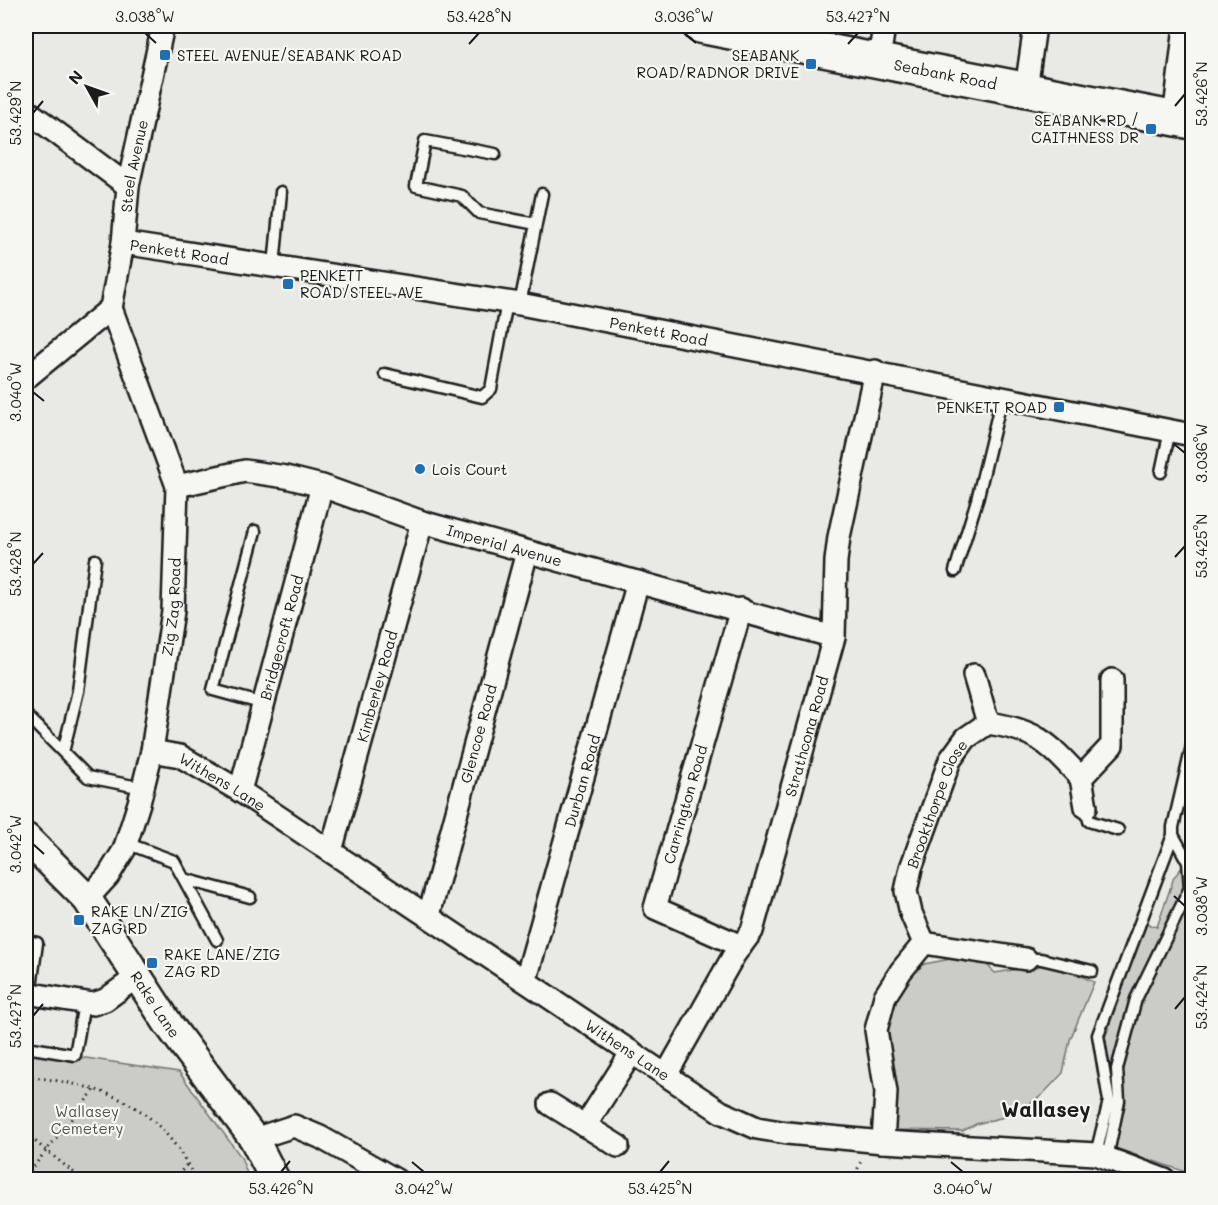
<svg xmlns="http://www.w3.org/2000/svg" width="1218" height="1205" font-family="Mali,sans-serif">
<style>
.green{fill:#cbcbc7;stroke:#747472;stroke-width:1.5}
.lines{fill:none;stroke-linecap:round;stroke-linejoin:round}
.service-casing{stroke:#1c1c1c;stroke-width:15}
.minor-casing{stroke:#1c1c1c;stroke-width:26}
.secondary-casing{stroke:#1c1c1c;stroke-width:33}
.primary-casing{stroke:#1c1c1c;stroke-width:38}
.path{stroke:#1c1c1c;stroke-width:3;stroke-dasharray:1.5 4.5;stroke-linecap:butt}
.service{stroke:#f6f6f2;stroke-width:10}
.minor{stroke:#f6f6f2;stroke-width:21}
.secondary{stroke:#f6f6f2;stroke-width:28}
.primary{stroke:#f6f6f2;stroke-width:33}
.ticks{fill:none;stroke:#1c1c1c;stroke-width:2}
.poi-dot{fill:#1f6fb2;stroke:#f6f6f2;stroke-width:2}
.labels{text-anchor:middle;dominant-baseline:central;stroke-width:4.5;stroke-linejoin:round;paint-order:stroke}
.poi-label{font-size:15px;fill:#1c1c1c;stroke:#f6f6f2;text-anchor:start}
.street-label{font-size:15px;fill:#1c1c1c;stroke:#f6f6f2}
.park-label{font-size:15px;fill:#51514f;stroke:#f6f6f2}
.district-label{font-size:21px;font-weight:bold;fill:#1c1c1c;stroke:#f6f6f2}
.neatline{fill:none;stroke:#1c1c1c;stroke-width:2}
.ticks-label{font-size:15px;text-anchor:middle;fill:#1c1c1c}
</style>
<rect width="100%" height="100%" fill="#e9e9e5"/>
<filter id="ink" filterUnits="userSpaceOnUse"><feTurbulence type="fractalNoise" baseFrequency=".0167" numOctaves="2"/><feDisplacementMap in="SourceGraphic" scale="12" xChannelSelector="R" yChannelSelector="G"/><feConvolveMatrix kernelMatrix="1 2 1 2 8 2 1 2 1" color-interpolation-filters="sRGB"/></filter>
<g filter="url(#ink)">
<!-- green -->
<path class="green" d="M1184 865 1187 882 1136 994 1113 1096 1105 1038 1144 923 1157 927 1174 877Z
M1192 889V1174L1115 1148 1120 1071 1141 997Z
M961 957 983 961 995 973 1054 963 1094 982 1070 1040 1063 1073 1042 1095 1016 1114 976 1124 963 1131 894 1130 897 1099 895 1071 884 1037 897 998 911 976 924 964Z
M26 1049 179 1072 241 1157 249 1179 26 1180Z"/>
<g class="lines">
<defs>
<path id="service" d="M495 154 425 141 416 186 462 196 479 213 536 224
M274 266 281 192
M520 304 542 194
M385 374 482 397 491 389 507 302
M1161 472 1170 430
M255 531 213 690 264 704
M955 571 977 500 1002 397
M26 715 88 777 143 788
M63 752 78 691 95 560
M1086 807 1089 821 1118 830
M126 843 174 861 217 940
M184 879 250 897
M26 941 37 943 30 994
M1026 959H1041L1092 971
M26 1047 75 1055 84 1003
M1096 1154 1109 1101 1098 1035 1173 835
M1107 1158 1119 1101 1117 1069 1136 999 1190 888 1188 862 1173 835V827L1192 746"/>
<g id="minor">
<path d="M879 60 884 26"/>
<path d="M1026 89 1035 26"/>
<path d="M26 110 128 186"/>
<path d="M1174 119 1185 26"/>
<path id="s1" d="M123 243 520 304 1192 435"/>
<path id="s2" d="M111 308 123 243 128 186 163 26"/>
<path d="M26 378 111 308"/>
<path id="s3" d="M177 486 245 471 286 477 322 486 422 522 834 637"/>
<path d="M988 723C1037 730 1048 743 1081 778L1112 745V680"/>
<path id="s4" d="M152 751 180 756 240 791 721 1112 757 1128 787 1133 883 1142 1096 1154 1165 1180"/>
<path d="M1081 778 1086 807"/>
<path id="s5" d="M240 791 322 486"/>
<path id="s6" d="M331 851 422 522"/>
<path id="s7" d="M87 899 108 876 124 850 139 803 152 751 173 611 177 486 111 308"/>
<path id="s8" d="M429 915 527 552"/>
<path id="s9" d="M924 943 911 913 906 891 911 868 950 760 966 738 988 723 974 675"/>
<path id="s10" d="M741 946 655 908 741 609"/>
<path id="s11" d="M526 979 638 582"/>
<path d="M26 993 93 1004 105 1000 138 976"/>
<path id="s12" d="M666 1075 734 955 752 931 834 637 836 561 839 537 875 371"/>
<path d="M550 1104 618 1146"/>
<path d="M585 1126 632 1052"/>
<path d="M254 1139 294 1126 320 1137 396 1180"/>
<path d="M883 1142 886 1092 876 1030 885 996 901 971 924 943 1026 959"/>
</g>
<g id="secondary">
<path id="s13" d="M26 838 87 899 169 1025 254 1139 275 1180"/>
</g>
<g id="primary">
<path id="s14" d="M700 26 1192 122"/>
</g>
</defs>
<!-- service casing -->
<use href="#service" class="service-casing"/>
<!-- minor casing -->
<use href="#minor" class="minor-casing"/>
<!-- secondary casing -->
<use href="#secondary" class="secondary-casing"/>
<!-- primary casing -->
<use href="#primary" class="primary-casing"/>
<!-- path -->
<path class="path" d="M26 1076C107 1087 157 1101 196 1180
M26 1134 83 1180
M26 1176 96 1088
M174 1180 188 1163
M853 1180 862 1159"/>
<!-- service -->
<use href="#service" class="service"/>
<!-- minor -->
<use href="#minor" class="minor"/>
<!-- secondary -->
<use href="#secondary" class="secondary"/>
<!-- primary -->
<use href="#primary" class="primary"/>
</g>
</g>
<!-- ticks -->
<path class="ticks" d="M145 33 156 43M684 33 696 43M469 44 479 33M848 44 858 33M1175 106 1185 94M33 113 43 101M33 392 44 401M1174 444 1185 453M1175 557 1185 546M33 564 43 553M33 844 44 854M1174 896 1185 906M1175 1009 1185 997M33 1016 43 1004M412 1162 424 1172M951 1162 963 1172M281 1172 290 1161M660 1172 669 1161"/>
<!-- markers -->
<g class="poi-dot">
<rect x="159" y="49" width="12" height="12" rx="3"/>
<rect x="805" y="58" width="12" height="12" rx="3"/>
<rect x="1145" y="123" width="12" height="12" rx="3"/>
<rect x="282" y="278" width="12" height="12" rx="3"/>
<rect x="1053" y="401" width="12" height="12" rx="3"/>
<circle cx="420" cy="469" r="6"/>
<rect x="73" y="914" width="12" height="12" rx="3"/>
<rect x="146" y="957" width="12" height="12" rx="3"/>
</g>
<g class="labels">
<!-- poi labels -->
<g class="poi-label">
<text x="177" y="55">STEEL AVENUE/SEABANK ROAD</text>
<text x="799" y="55" text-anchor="end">SEABANK<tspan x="799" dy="17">ROAD/RADNOR DRIVE</tspan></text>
<text x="1139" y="120" text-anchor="end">SEABANK RD /<tspan x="1139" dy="17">CAITHNESS DR</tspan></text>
<text x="300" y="275">PENKETT<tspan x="300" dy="17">ROAD/STEEL AVE</tspan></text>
<text x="1047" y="407" text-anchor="end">PENKETT ROAD</text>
<text x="432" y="469">Lois Court</text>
<text x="91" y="911">RAKE LN/ZIG<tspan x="91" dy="17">ZAG RD</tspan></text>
<text x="164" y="954">RAKE LANE/ZIG<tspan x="164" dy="17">ZAG RD</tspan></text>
</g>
<!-- street labels -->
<g class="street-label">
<text stroke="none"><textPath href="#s14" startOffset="250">Seabank Road</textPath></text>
<text stroke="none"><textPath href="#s2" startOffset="144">Steel Avenue</textPath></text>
<text stroke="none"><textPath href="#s1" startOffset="57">Penkett Road</textPath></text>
<text stroke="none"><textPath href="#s1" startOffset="543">Penkett Road</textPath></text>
<text stroke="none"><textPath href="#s3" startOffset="340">Imperial Avenue</textPath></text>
<text stroke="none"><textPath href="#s7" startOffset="310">Zig Zag Road</textPath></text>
<text stroke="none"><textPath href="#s5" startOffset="159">Bridgecroft Road</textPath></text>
<text stroke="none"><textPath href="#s6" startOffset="171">Kimberley Road</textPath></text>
<text stroke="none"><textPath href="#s8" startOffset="188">Glencoe Road</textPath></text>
<text stroke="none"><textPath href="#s12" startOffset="370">Strathcona Road</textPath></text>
<text stroke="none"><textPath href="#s11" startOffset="206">Durban Road</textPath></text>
<text stroke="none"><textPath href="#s4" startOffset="78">Withens Lane</textPath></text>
<text stroke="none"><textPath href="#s10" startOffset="202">Carrington Road</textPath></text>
<text stroke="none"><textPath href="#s9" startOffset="148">Brookthorpe Close</textPath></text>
<text stroke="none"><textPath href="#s13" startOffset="212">Rake Lane</textPath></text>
<text stroke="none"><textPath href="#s4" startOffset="564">Withens Lane</textPath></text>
</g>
<!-- park labels -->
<g class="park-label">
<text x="87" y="1111">Wallasey<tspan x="87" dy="17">Cemetery</tspan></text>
</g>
<!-- district labels -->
<g class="district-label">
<text x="1046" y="1108">Wallasey</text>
</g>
</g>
<!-- margin -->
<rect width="1218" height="1205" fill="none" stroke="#f6f6f2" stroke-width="66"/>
<!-- north arrow -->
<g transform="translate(87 87) rotate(310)" stroke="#f6f6f2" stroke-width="4.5" paint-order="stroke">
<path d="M0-4.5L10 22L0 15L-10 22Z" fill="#1c1c1c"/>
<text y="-9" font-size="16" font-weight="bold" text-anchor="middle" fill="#1c1c1c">N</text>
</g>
<rect x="33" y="33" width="1152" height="1139" class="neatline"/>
<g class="ticks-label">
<text x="145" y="22">3.038°W</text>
<text x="479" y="22">53.428°N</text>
<text x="684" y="22">3.036°W</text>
<text x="858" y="22">53.427°N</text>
<text transform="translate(1202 94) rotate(-90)" y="5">53.426°N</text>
<text transform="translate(16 113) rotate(-90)" y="5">53.429°N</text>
<text transform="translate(16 392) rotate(-90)" y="5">3.040°W</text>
<text transform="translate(1202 453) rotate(-90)" y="5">3.036°W</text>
<text transform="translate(1202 546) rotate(-90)" y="5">53.425°N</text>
<text transform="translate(16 564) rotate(-90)" y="5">53.428°N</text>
<text transform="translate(16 844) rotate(-90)" y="5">3.042°W</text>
<text transform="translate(1202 906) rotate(-90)" y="5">3.038°W</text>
<text transform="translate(1202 997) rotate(-90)" y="5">53.424°N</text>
<text transform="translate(16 1016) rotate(-90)" y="5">53.427°N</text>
<text x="281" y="1194">53.426°N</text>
<text x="424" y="1194">3.042°W</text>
<text x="660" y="1194">53.425°N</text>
<text x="963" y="1194">3.040°W</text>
</g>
</svg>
